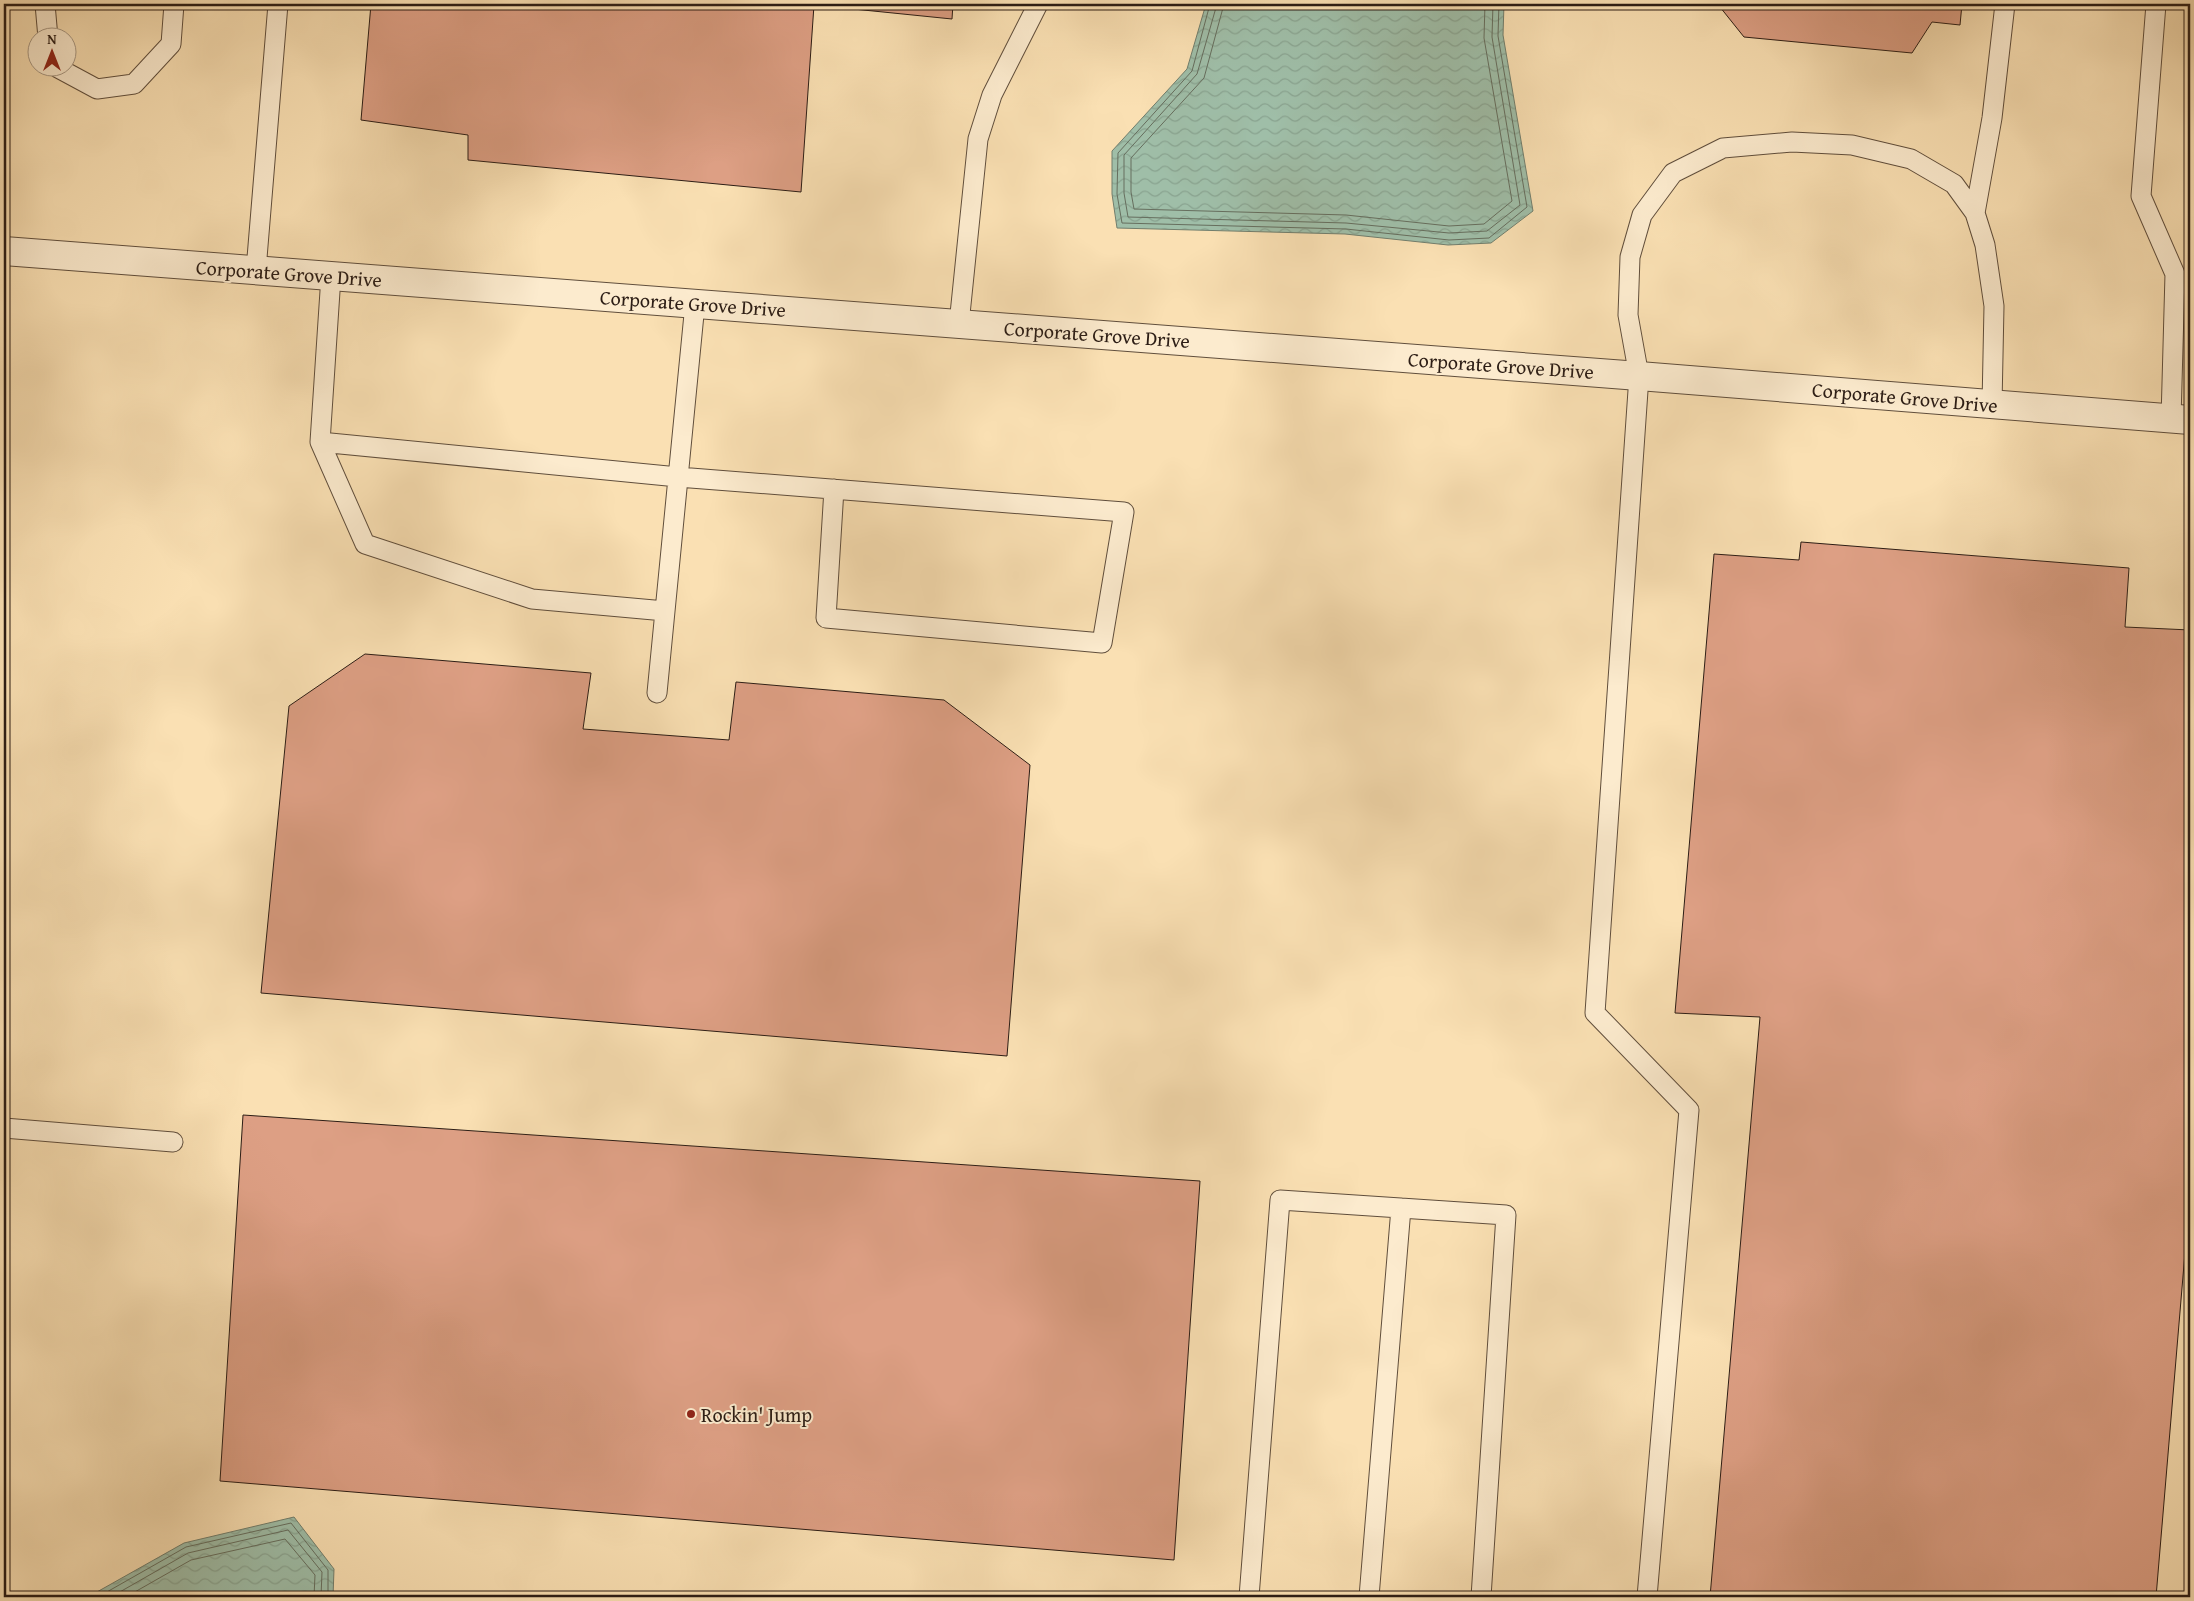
<svg xmlns="http://www.w3.org/2000/svg" width="2194" height="1601" font-family="'Gentium Book Plus',serif">
<style>
.water{fill:url(#water-waves);stroke:#717e6d}
.lines{fill:none;stroke-linecap:round;stroke-linejoin:round}
.shore{stroke:#666e5e;stroke-width:1}
.building{fill:#dd9f84;stroke:#2c1d15}
.lane-casing{stroke:#604e3c;stroke-width:21}
.street-casing{stroke:#604e3c;stroke-width:30}
.lane{stroke:#fcebce;stroke-width:19}
.street{stroke:#fcebce;stroke-width:28}
.poi-dot{fill:#8f2418;stroke:#fcebce;stroke-width:2}
.labels{text-anchor:middle;dominant-baseline:central;stroke-width:4;stroke-linejoin:round;paint-order:stroke}
.street-label{font-size:20px;fill:#2c1d15;stroke:#fcebce}
.poi-label{font-size:20px;fill:#2c1d15;stroke:#fcebce;text-anchor:start}
</style>
<defs>
<pattern id="water-waves" width="16" height="10" patternUnits="userSpaceOnUse" patternTransform="scale(1.25)"><rect width="16" height="10" fill="#9fbea8"/><path d="M0 5q4-4 8 0t8 0" fill="none" stroke="#89a390"/></pattern>
</defs>
<rect width="100%" height="100%" fill="#fae0b3"/>
<filter id="stains"><feTurbulence type="fractalNoise" baseFrequency=".004" numOctaves="4"/><feColorMatrix values="0 0 0 0 .2 0 0 0 0 .09 0 0 0 0 .02 0 0 0 .5 -.17"/></filter>
<radialGradient id="worn" r=".72"><stop offset=".6" stop-color="#630" stop-opacity="0"/><stop offset="1" stop-color="#630" stop-opacity=".3"/></radialGradient>
<!-- water -->
<path class="water" d="M1206 4H1504L1503 35 1533 211 1491 243 1448 245 1345 234 1117 228 1112 194V151L1187 69Z
M294 1517 334 1569 333 1597H88L184 1543Z"/>
<g class="lines">
<!-- shore -->
<path class="shore" d="M1210 4 1192 71 1118 153 1117 194 1122 223 1346 229 1449 240 1489 238 1527 207 1498 36 1499 4
M1217 4 1197 74 1124 155V193L1128 217 1346 223 1449 233 1487 231 1520 205 1492 37 1493 4
M1224 4 1204 78 1131 158V192L1134 209 1346 215 1449 226 1484 224 1512 201 1484 38 1485 4
M98 1597 186 1547 291 1523 328 1570V1597
M111 1597 188 1553 288 1530 322 1572 321 1597
M126 1597 191 1560 285 1539 315 1575 314 1597"/>
</g>
<!-- building -->
<path class="building" d="M371 4H953L952 19 814 5 801 192 468 160V135L361 120Z
M1689 4H1962L1960 25 1932 22 1912 53 1744 37 1720 7Z
M1801 542 2129 568 2125 627 2190 630V1193L2156 1597H1710L1760 1017 1675 1013 1714 554 1799 560Z
M365 654 591 673 583 729 729 740 736 682 944 700 1030 765 1007 1056 261 993 289 706Z
M243 1115 1200 1181 1174 1560 220 1481Z"/>
<g class="lines">
<defs>
<path id="lane" d="M45 4 48 38
M2156 4 2141 196 2175 274 2171 419
M58 68 97 89 134 84 171 44 174 4
M1975 213 1992 118 2005 4
M256 270 278 4
M331 276 320 442 365 544 532 599 665 611
M959 324 978 139 992 95 1038 4
M320 442 678 477 1124 512 1102 643 826 618 834 489
M657 693 695 304
M4 1128 173 1142
M1249 1597 1280 1200 1506 1215 1481 1597
M1369 1597 1401 1208
M1647 1597 1689 1110 1595 1013 1639 376 1628 315 1630 257 1642 215 1673 173 1723 148 1792 142 1852 145 1911 159 1954 184 1975 213 1985 245 1994 306 1992 405"/>
<path id="street" d="M4 251 1639 376 2190 420"/>
</defs>
<!-- lane casing -->
<use href="#lane" class="lane-casing"/>
<!-- street casing -->
<use href="#street" class="street-casing"/>
<!-- lane -->
<use href="#lane" class="lane"/>
<!-- street -->
<use href="#street" class="street"/>
</g>
<!-- markers -->
<circle class="poi-dot" cx="691" cy="1414" r="5"/>
<g class="labels">
<!-- street labels -->
<g class="street-label">
<text transform="translate(289 273) rotate(4)">Corporate Grove Drive</text>
<text transform="translate(693 303) rotate(4)">Corporate Grove Drive</text>
<text transform="translate(1097 334) rotate(4)">Corporate Grove Drive</text>
<text transform="translate(1501 365) rotate(4)">Corporate Grove Drive</text>
<text transform="translate(1905 397) rotate(5)">Corporate Grove Drive</text>
</g>
<!-- poi labels -->
<g class="poi-label">
<text x="701" y="1414">Rockin' Jump</text>
</g>
</g>
<!-- margin -->
<rect width="2194" height="1601" fill="none" stroke="#fae0b3" stroke-width="20"/>
<rect x="5" y="5" width="2184" height="1591" fill="none" stroke="#2c1d15" stroke-width="2.5"/>
<rect x="10" y="10" width="2174" height="1581" fill="none" stroke="#2c1d15"/>
<!-- north arrow -->
<g transform="translate(52 52)"><circle r="24" fill="#fcebce" stroke="#a99984"/>
<path d="M0-4L9 19L0 12L-9 19Z" fill="#8f2418"/>
<text y="-8" font-size="14" font-weight="bold" text-anchor="middle" fill="#2c1d15">N</text>
</g>
<rect width="100%" height="100%" filter="url(#stains)"/>
<rect width="100%" height="100%" fill="url(#worn)"/>
</svg>
